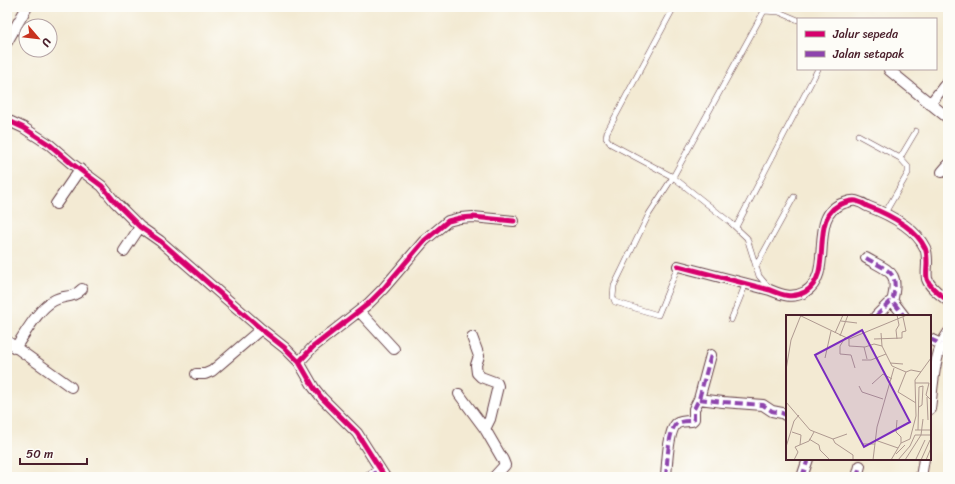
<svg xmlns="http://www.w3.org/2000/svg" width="955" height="484" font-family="Sriracha,sans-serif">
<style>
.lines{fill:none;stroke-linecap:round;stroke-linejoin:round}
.service-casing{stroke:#633d44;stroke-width:6}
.minor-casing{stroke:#633d44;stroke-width:12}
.service{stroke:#fff;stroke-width:5}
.minor{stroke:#fff;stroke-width:10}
.quiet{stroke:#8e44ad;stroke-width:4;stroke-dasharray:8 4;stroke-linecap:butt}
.cycleway-casing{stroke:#fdfcf7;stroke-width:8}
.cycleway{stroke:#d6006c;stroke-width:5}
.inset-road{fill:none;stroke:#af9990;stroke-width:1}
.view{fill:#7b2cbf;fill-opacity:0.15;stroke:#7b2cbf;stroke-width:2}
.inset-edge{fill:none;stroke:#4a1f2b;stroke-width:2}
</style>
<rect width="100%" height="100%" fill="#fdfcf7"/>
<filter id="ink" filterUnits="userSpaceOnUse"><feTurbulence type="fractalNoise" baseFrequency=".025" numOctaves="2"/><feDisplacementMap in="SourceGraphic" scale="8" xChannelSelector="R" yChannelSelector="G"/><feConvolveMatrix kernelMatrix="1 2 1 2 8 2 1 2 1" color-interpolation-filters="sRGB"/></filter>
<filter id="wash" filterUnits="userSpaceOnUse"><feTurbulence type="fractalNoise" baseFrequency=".012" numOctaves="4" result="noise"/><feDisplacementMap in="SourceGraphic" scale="16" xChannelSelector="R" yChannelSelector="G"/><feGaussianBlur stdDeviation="0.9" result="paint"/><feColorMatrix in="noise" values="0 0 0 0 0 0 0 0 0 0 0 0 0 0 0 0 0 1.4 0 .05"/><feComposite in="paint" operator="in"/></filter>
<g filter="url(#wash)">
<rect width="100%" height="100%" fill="#f3ead3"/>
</g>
<g filter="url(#ink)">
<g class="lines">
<defs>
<path id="service" d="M674 7 607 132 606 138 611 144 673 177 731 223 747 238 759 276 769 288
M858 135 900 158 908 167V173L885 213
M900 158 916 131
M736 227 818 69
M678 266 658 315 615 302 613 297 614 286 649 214 673 177 764 11 779 12 798 20
M756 266 794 197
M731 320 746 283"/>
<path id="minor" d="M7 42 27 7
M889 70 948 118
M930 104 948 81
M7 120 24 128 50 145 71 163 102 186 115 202 140 227 160 241 261 329 285 348 299 362 314 388 322 398 357 433 385 477
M942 172 948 165
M56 204 80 169
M124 251 140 227
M866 258C890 272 900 271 892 302
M678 266 770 290C782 295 792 299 805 292 836 274 806 214 844 203 847 202 852 200 856 201 860 202 864 204 867 206 888 214 915 227 925 248 927 252 927 259 927 263 927 268 926 274 927 279 930 288 941 295 948 301
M359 311 394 349
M876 316 890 302 894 303 904 316
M472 337 479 356 476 365 477 373 481 377 497 383 498 386 490 419 485 429 503 460 505 465 494 477
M930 339 941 344
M7 341 71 387
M15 348C25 334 38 309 53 301 64 294 71 300 82 289
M299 362 313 347 368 304 383 289 424 241 448 221 460 218 473 217 514 221
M196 374H205L212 371 261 329
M459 394 485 429
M699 399 723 402 763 405 772 411 782 413 787 416
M930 409C933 385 934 352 948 333
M370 477 380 469
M666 477C667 465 668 432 676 424 680 421 687 421 692 421L694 419V409L699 399 711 355
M802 477 808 459
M857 477 860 466
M921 477 924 459"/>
</defs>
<!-- service casing -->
<use href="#service" class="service-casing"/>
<!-- minor casing -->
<use href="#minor" class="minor-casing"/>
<!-- service -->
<use href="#service" class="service"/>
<!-- minor -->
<use href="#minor" class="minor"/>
<!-- quiet -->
<path class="quiet" d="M866 258C890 272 900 271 892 302
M876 316 890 302 894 303 904 316
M930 339 941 344
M699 399 723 402 763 405 772 411 782 413 787 416
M370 477 380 469
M666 477C667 465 668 432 676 424 680 421 687 421 692 421L694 419V409L699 399 711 355
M802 477 808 459
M857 477 860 466"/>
<defs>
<path id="cycleway" d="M7 120 24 128 50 145 71 163 102 186 115 202 140 227 160 241 261 329 285 348 299 362 314 388 322 398 357 433 385 477
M678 266 770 290C782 295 792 299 805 292 836 274 806 214 844 203 847 202 852 200 856 201 860 202 864 204 867 206 888 214 915 227 925 248 927 252 927 259 927 263 927 268 926 274 927 279 930 288 941 295 948 301
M299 362 313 347 368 304 383 289 424 241 448 221 460 218 473 217 514 221"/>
</defs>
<!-- cycleway casing -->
<use href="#cycleway" class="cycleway-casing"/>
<!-- cycleway -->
<use href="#cycleway" class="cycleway"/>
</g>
</g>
<!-- overview -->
<g transform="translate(786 315)">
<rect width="145" height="145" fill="#f3ead3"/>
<path class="inset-road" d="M13 0 63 24 121 0M55 6 71 8M49 18 57 0M95 18 96 31 106 51 120 57 125 55 135 57M54 21 62 0M59 23 54 31V39L65 40 69 53M63 24V31L79 32 88 29 96 31M88 24 116 23V17L120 16 117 2M111 24 110 15 113 10 111 0M78 32 81 44M39 43 45 16M76 45H85L100 39M104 48 117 49M0 55 5 25 15 0M120 57 112 77 130 88M129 68H143L140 80 145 85M86 69 97 59 106 64M73 71 76 77 97 84M141 82 142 105M0 87 24 115 47 124 49 128 67 140V145M133 92 136 90 137 71M111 105 110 117 115 122V128M129 115H145M132 115 133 72 137 71M6 117 15 120 14 130M129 120H145M23 124 33 130 34 135 44 145M47 124 61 119M89 125 112 133M76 129H89M0 132 8 106 13 100M110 139 119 130M130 144 139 125M8 145 12 137 9 132 23 126 28 117M87 145 91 112 108 53M105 145 115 128 124 124 130 101 129 65 145 43M112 145 124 131 129 120M119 145 135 120 137 104M135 145 144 125M140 145 145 133"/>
<path class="view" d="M76 15 124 107 78 132 29 40Z"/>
<rect width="145" height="145" class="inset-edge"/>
</g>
<!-- margin -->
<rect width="955" height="484" fill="none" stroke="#fdfcf7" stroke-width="24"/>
<!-- legend -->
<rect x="797" y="18" width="140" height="52" fill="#fdfcf7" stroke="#b5a4a5"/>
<rect x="805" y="31" width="20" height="6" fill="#d6006c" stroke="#b5a4a5"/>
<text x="833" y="38" font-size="12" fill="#4a1f2b">Jalur sepeda</text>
<rect x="805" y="51" width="20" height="6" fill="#8e44ad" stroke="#b5a4a5"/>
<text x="833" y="58" font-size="12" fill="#4a1f2b">Jalan setapak</text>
<!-- north arrow -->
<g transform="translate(38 38) rotate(118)"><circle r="19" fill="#fdfcf7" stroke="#b5a4a5"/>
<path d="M0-3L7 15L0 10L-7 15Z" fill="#c8321e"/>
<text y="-6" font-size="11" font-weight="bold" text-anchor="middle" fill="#4a1f2b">U</text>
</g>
<!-- scale -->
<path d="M20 458v6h67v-6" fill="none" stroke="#4a1f2b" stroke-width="2"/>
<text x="26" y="458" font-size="12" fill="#4a1f2b" stroke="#fdfcf7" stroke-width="3" paint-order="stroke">50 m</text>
</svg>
